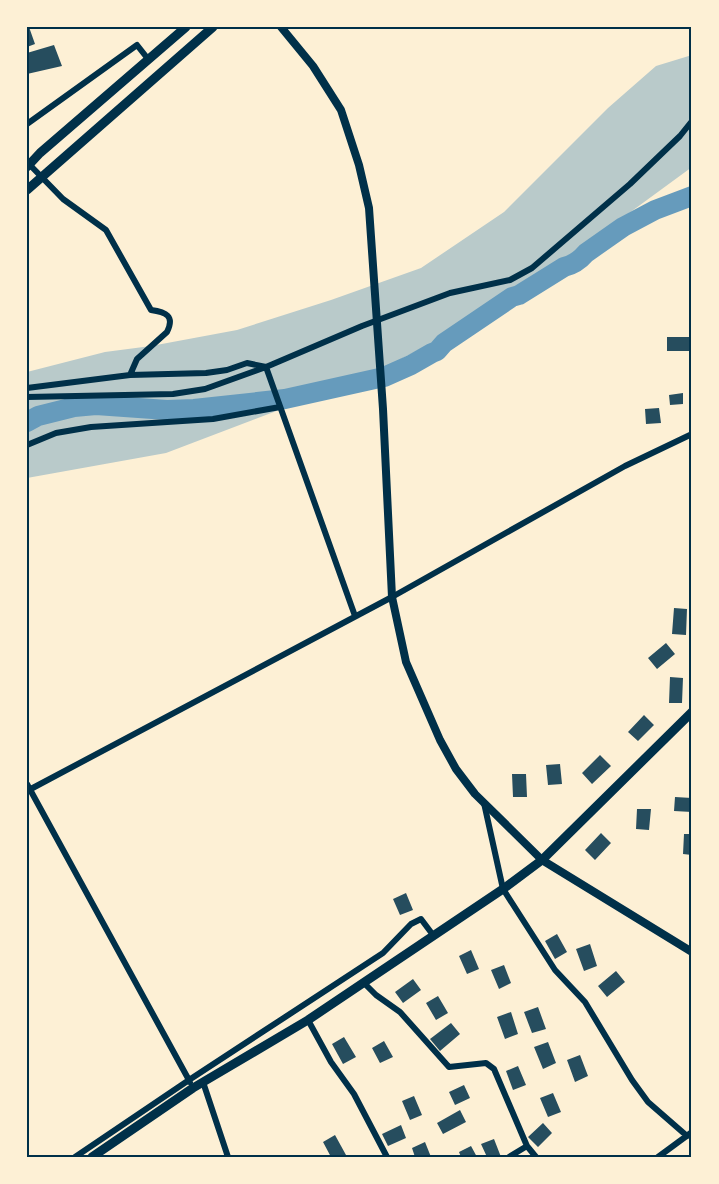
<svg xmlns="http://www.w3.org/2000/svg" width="719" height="1184" font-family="'Titillium Web',sans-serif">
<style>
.green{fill:#b9caca}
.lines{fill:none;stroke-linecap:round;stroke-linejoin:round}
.river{stroke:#669bbc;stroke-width:20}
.building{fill:#264d5e}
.minor{stroke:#003049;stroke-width:6}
.tertiary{stroke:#003049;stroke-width:8}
.secondary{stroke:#003049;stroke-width:8}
.primary{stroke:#003049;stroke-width:9}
.trunk{stroke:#003049;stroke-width:9}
.neatline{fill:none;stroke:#003049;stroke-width:2}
</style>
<rect width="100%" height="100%" fill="#fdf0d5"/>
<!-- green -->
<path class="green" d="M692 55V167L498 309 366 377 166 453 27 478V372L105 352 151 346 237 330 331 300 421 268 504 212 608 108 656 66Z"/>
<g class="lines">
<!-- river -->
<path class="river" d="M27 422 38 416 74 407 96 405 167 410 194 409 285 399 384 377 411 365 432 353 437 351 444 343 512 297 519 295 564 267C573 265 580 260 586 253L623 227 655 210 692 196"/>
</g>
<!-- building -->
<path class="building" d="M27 27H29L35 44 27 47Z
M54 45 62 66 27 74V53Z
M667 337H691L692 351H667Z
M683 393V404L670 405 669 395Z
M659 408 661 423 646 424 645 409Z
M674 608 687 609 686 635 672 634Z
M666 643 675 654 657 669 648 658Z
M670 677 683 678 682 703H669Z
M644 715 654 725 638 741 628 732Z
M600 755 611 766 592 784 582 773Z
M560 764 562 784 548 785 546 765Z
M512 774H526L527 797H513Z
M675 797 692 798V812L674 811Z
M637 809H651L649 830 636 829Z
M601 833 611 843 595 860 585 850Z
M684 834H692V855L683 854Z
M406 893 413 910 400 915 393 899Z
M557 934 567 952 555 959 545 941Z
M590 944 597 966 584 971 576 949Z
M471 950 479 969 467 974 459 956Z
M504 965 511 983 499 989 491 970Z
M616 971 625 982 607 997 598 986Z
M413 979 421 990 403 1003 395 992Z
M438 996 448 1013 436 1020 426 1003Z
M538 1007 546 1029 532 1033 524 1012Z
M511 1012 518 1034 505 1039 497 1017Z
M451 1023 460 1034 440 1051 430 1039Z
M344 1037 356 1057 343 1064 332 1044Z
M384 1041 393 1057 380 1063 372 1048Z
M548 1042 556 1063 543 1069 534 1047Z
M580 1055 588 1076 575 1082 567 1060Z
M518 1066 526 1085 513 1090 506 1071Z
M464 1085 470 1098 455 1105 449 1092Z
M553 1093 561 1112 548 1117 540 1098Z
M414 1096 422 1115 410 1120 402 1101Z
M460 1110 466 1122 443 1134 437 1123Z
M543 1123 552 1133 538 1147 528 1137Z
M401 1125 406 1138 388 1146 382 1134Z
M335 1135 346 1155 343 1157H331L323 1142Z
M494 1139 501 1157H487L481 1144Z
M425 1142 431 1157H415L412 1148Z
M471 1146 477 1157H461L459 1152Z"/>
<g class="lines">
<!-- minor -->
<path class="minor" d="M27 124 137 45 148 59
M27 162 63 199 106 230 151 310C166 312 175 316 167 332L137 359 130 375
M266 367 355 616
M27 388 130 375 206 373 227 370 247 363 266 367
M27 397 173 394 205 389 266 367 362 326 450 293 510 280 532 268 630 184 680 136 692 121
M27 445 56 433 91 427 213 419 280 407
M27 784 190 1082
M27 791 392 597 625 466 692 434
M484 803 503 889 555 970 585 1002 632 1080 648 1102 687 1136
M363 982 376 995 400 1012 449 1067 486 1063 494 1069 527 1146 536 1157
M308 1020 331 1062 354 1094 387 1157
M203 1082 228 1157
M75 1157 189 1080 383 953 411 924 421 919 433 935
M509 1157 527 1146
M658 1157 692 1132"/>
<!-- tertiary -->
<path class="tertiary" d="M281 27 313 66 341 110 359 165 369 208 383 409 392 597 406 662 440 740 456 769 475 794 542 860"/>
<!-- secondary -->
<path class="secondary" d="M542 860 692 952"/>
<!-- primary -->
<path class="primary" d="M92 1157 193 1088 308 1020 503 889 542 860 692 712"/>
<!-- trunk -->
<path class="trunk" d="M27 167 40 153 186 27
M27 190 213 27"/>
</g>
<!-- border -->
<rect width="719" height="1184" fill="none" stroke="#fdf0d5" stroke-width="57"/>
<rect x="28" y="28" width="662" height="1128" class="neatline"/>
</svg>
